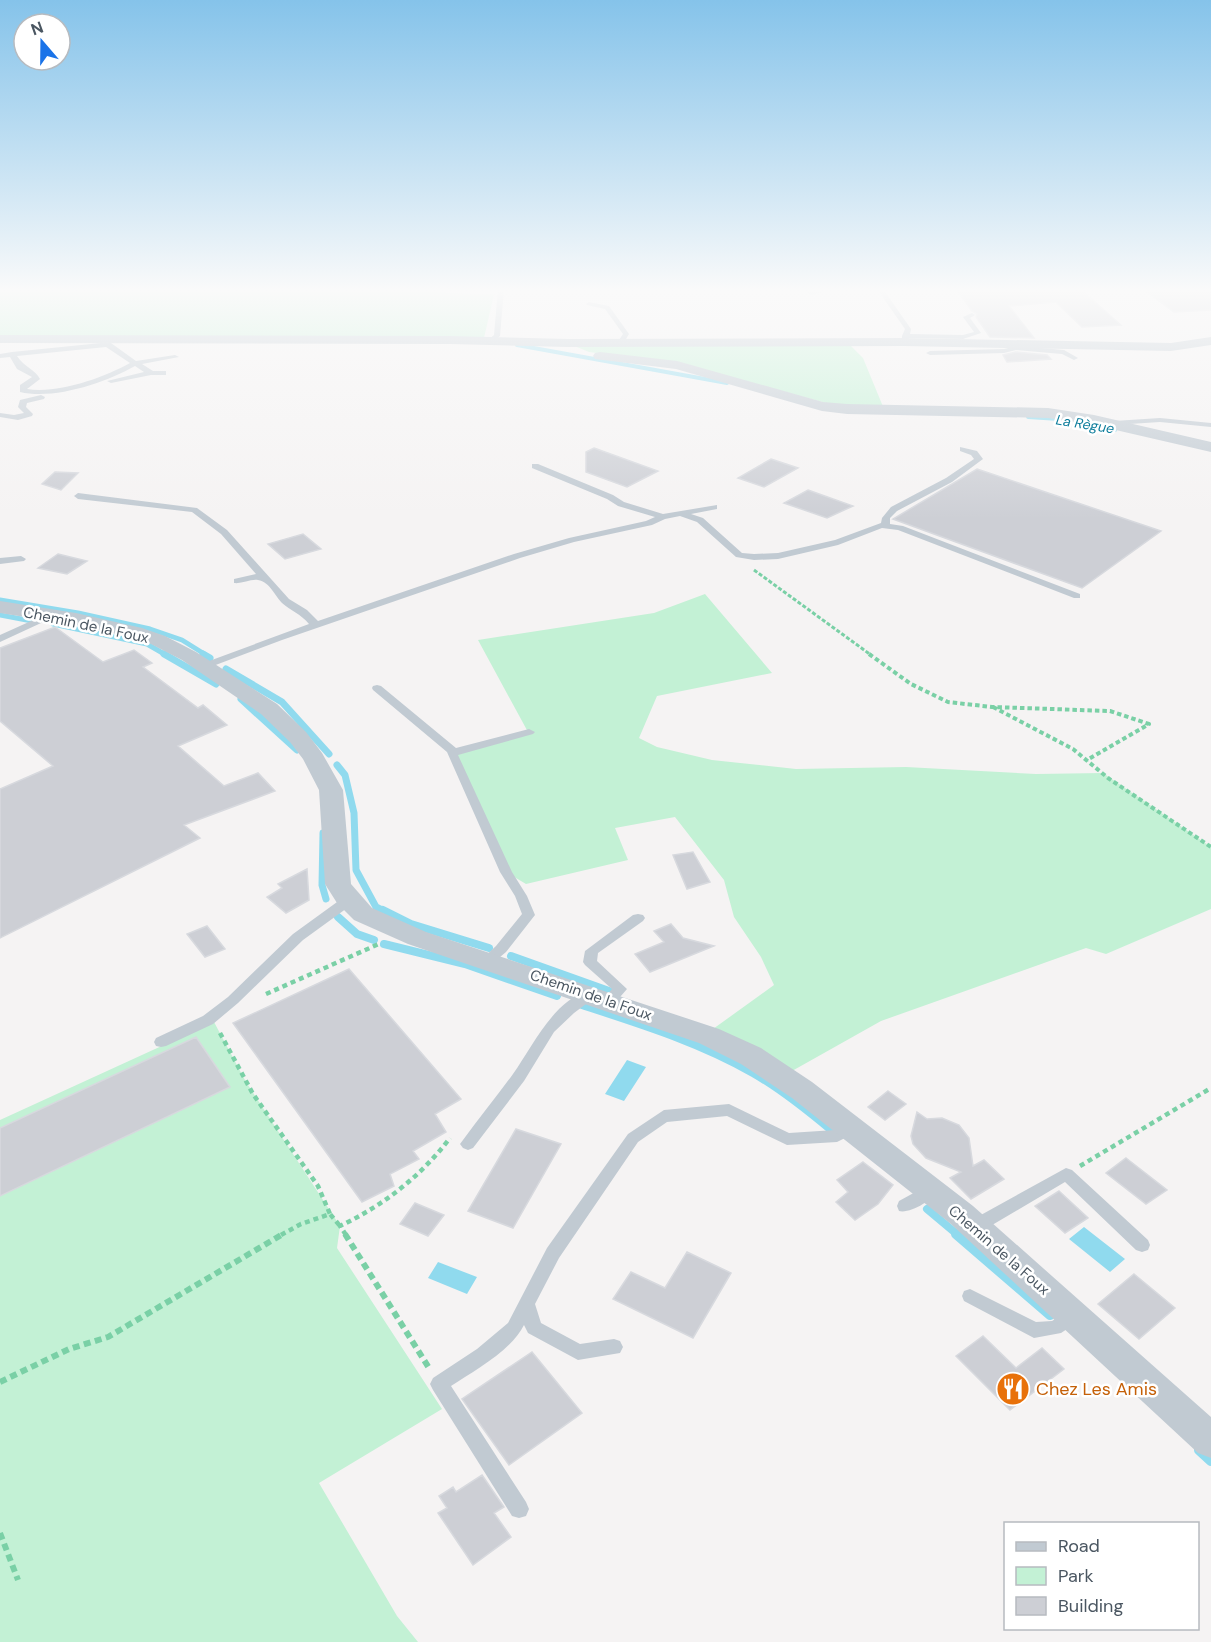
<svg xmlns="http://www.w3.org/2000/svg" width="1211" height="1642" font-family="'DM Sans',sans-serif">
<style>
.green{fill:#c3f1d5}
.water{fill:#90daee}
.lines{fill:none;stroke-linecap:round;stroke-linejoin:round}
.stream-far4{stroke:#90daee;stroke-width:4}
.stream-far3{stroke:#90daee;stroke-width:5}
.stream-far2{stroke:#90daee;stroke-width:7}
.stream-far1{stroke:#90daee;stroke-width:8}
.stream{stroke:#90daee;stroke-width:10}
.building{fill:#cdcfd5;stroke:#d7d9de;stroke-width:1.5}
.path-far3{stroke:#7ad0a6;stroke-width:3;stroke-dasharray:4 2;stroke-linecap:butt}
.path-far2{stroke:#7ad0a6;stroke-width:4;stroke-dasharray:4.5 3;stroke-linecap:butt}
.path-far1{stroke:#7ad0a6;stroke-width:4.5;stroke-dasharray:5 4;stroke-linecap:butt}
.path{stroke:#7ad0a6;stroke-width:6;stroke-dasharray:7 4.5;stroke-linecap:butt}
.lane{fill:#c1cad2;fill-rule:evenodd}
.street{fill:#c1cad2;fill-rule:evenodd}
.labels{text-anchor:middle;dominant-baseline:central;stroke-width:5;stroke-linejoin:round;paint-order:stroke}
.far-water-label{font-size:14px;font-style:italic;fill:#0c7c9b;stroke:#fff}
.street-label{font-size:15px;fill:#4a5661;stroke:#fff}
.near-food-label{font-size:18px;fill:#c56008;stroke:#fff;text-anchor:start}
</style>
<rect width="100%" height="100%" fill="#f5f3f3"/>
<!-- green -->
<path class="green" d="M0 289H290L494 294 484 338 0 336Z
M572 345H850L863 358 884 409 830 404 677 363 589 352Z
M705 594 772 673 657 696 639 738 657 747 712 760 796 769 906 767 1036 774 1103 773 1211 847V909L1106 954 1086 948 881 1021 792 1071 713 1029 774 985 761 957 734 917 724 880 675 817 615 828 628 860 526 884 506 872 452 753 528 732 478 640 654 613Z
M214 1022 246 1082 340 1226 337 1248 442 1409 319 1483 397 1616 418 1642H0V1120Z"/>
<!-- water -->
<path class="water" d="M627 1060 646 1067 624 1101 605 1094Z
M1084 1227 1125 1259 1110 1272 1069 1239Z
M438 1262 477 1277 467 1294 428 1278Z"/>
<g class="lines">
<!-- stream-far4 -->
<path class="stream-far4" d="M517 345 727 383
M1028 417 1059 419
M1081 422 1115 430"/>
<!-- stream-far3 -->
<path class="stream-far3" d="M0 600 78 613 150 629 182 640 206 655
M0 615 32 621
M53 624 147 644 166 655"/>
<!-- stream-far2 -->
<path class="stream-far2" d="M164 654 216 684
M203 654 210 658
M226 669 282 702 329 754
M241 699 297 750
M337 765 345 775 354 813 356 870 376 907 386 912
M323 833 322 885 326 899"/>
<!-- stream-far1 -->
<path class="stream-far1" d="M383 910 411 924 489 948
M338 917 357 934 374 940
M384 944 465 964 557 996
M511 956 609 991
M582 1005C640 1024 699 1042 753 1073 781 1089 806 1109 831 1130
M927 1209 958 1235"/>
<!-- stream -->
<path class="stream" d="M956 1234 1050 1315
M1199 1450 1211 1461"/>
</g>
<!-- building -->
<path class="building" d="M956 289H1080L1121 325 1082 327 1056 302 1009 306 1034 338 990 337 976 317 977 314 972 311Z
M1143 289H1211V310L1174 312Z
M1016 352 1047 355 1051 359 1007 362 1003 355Z
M594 448 658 471 627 487 586 472V452Z
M771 459 798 468 764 487 738 478Z
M977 469 1161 531 1082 588 893 519Z
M55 472 78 473 61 490 42 484Z
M808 490 853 506 827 518 784 503Z
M303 534 321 549 285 559 268 544Z
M58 554 87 561 67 574 38 568Z
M55 627 103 662 134 650 152 663 143 667 198 708 203 705 227 725 178 746 224 786 258 773 275 791 184 825 200 838 0 938V789L53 766 0 721V648Z
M693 852 710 882 687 889 673 855Z
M307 869 309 900 286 913 267 897 282 888 278 884Z
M671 924 683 938 714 946 650 972 635 954 664 942 654 931Z
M207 926 225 949 205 957 187 934Z
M349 969 461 1099 435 1114 446 1132 413 1151 419 1159 390 1174 394 1186 362 1202 233 1023Z
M196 1037 230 1087 0 1196V1128Z
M888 1091 906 1104 885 1120 868 1107Z
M917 1112 927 1119 942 1118 959 1125 969 1138 973 1166 984 1160 1004 1179 971 1199 950 1178 961 1172 926 1158 913 1144 911 1136Z
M516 1129 561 1144 513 1228 468 1211Z
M1126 1158 1167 1190 1146 1204 1106 1173Z
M863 1162 893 1185 878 1204 855 1220 836 1202 848 1192 837 1180Z
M1059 1191 1088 1218 1065 1233 1035 1206Z
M415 1203 444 1215 428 1236 400 1224Z
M687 1252 731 1273 693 1338 613 1299 631 1272 665 1288Z
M1134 1274 1175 1308 1139 1339 1098 1304Z
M983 1336 1016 1368 1042 1348 1064 1369 1010 1410 956 1356Z
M532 1352 582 1413 509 1465 462 1399Z
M482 1475 504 1507 494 1513 511 1537 473 1565 438 1513 447 1508 439 1496 453 1487 456 1492Z"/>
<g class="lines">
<!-- path-far3 -->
<path class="path-far3" d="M754 570 871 655"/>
<!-- path-far2 -->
<path class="path-far2" d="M869 654 911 684 948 702 992 707 1110 711 1149 724 1087 760
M993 707 1073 749 1108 778 1211 847"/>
<!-- path-far1 -->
<path class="path-far1" d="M266 994 381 943
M220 1033 253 1094 318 1186 330 1214
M1080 1166 1211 1088
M281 1235 301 1224 330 1214 340 1226
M346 1235 340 1226C384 1205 420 1177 450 1138"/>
<!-- path -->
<path class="path" d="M345 1234 429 1368
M0 1382 69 1349 108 1337 283 1234
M0 1533 18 1580"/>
<!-- lane -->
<path class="lane" d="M498 289H504L500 336 491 343 487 341 494 335Z
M822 289H836L811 295 808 293Z
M877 289H883L911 329 910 334 963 335 974 332 963 317 972 313 975 315 970 318 981 333 963 339 909 338 906 343H902V336L905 329Z
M589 302 609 306 629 334 623 344 617 343 623 334 605 309 587 305 586 304Z
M104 338 136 361 175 355 179 357 142 364 153 371H166V375H151L111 383 107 381 144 372 135 366C105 383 54 400 20 392V385L32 377 17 369 10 357 0 358V354L12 352 101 343V340ZM106 347 130 363C103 378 58 394 27 389L40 379C36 370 24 367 17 356Z
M1015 342 1019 346 1064 350 1078 358 1074 360 1062 354 1016 350 1004 353 930 355 926 353 930 351 1004 349 1012 347 1011 344Z
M41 395 45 397 44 399 27 403 26 407 33 414 32 416 18 420 0 417V413L14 415 24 413 18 407 20 400Z
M1160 418 1211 423V427L1160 422 1114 425 1110 423 1114 421Z
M960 447 977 451 983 459 952 482 897 511 890 518V524L903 526 1080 594V598H1074L898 530 882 528 838 545 778 559 754 560 736 557 697 522 680 516 665 519 652 525 574 542 520 558 282 640 205 669 201 668 200 666 201 664 309 624C301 614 291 611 282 603 275 596 270 582 258 580 250 579 242 584 234 583V579L256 574 221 534 192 512 78 499 74 496 78 493 197 508 227 530 289 599 307 610 318 621 514 554 569 538 646 521 655 517 618 506 607 499 532 468V464H538L613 495 624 502 663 514 717 505V509L691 514 703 518 742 553 754 554 778 553 835 540 881 523 882 518 891 507 946 478 974 459 971 455 960 451Z
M21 556 26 559 24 561 0 564V558Z
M51 612 56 615 54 617 0 642V635Z
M377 685 381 686 456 748 529 729 535 732 533 734 458 755 512 872 527 896 535 915 506 952 493 963H483L481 960 496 946 522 914 515 896 500 872 447 752 373 690 372 688 373 686Z
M349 896 355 900 354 903 303 940 238 1003 213 1024 166 1046 161 1047 156 1046 154 1042 156 1038 203 1016 228 997 293 934 344 897Z
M638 914 643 915 645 918 643 921 598 953 597 961 627 989 614 1004H604L602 1001 612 989 585 965 583 962 585 951 633 915Z
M589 990 594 992 596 995 594 998 574 1013 554 1032 524 1081 473 1148 468 1150 463 1148 460 1144 463 1140C479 1118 497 1096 513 1074 533 1046 553 1001 589 990Z
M729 1104 789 1133 835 1130 852 1122 857 1124 860 1128 857 1132 837 1142 787 1145 727 1116 667 1122 638 1142 559 1258 535 1304 541 1323 580 1344 614 1339 620 1341 623 1347 620 1353 578 1360 528 1333 524 1325C512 1350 474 1371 451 1386L526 1502 529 1509 526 1516 519 1518 512 1516 433 1390 430 1384 433 1378 477 1349 508 1323 547 1248 628 1134 664 1110Z
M1066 1168 1072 1170 1148 1240 1150 1245 1148 1250 1142 1252 1136 1250 1065 1182 982 1231 976 1233 970 1231 968 1226 970 1221Z
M930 1184 936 1185 938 1190C933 1200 910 1214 899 1211L897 1206 899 1201Z
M970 1289 1036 1322 1052 1321 1073 1308 1079 1311 1082 1316 1079 1321 1061 1333 1034 1338 964 1301 962 1296 964 1291Z"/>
<!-- street -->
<path class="street" d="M0 335 450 336 568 339 904 338 1171 343 1211 337V345L1171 351 904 346 568 347 450 344 0 343Z
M600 352 677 361 823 402 847 404 1048 408 1094 415 1211 442V452L1094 425 1048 418 847 414 822 411 676 369 595 359 593 356 595 353Z
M0 601 76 613 142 628 165 636 196 652 277 704 306 732 322 753 343 790 351 884 372 908 426 932 719 1029 761 1048 812 1082 973 1206 1211 1417V1458L1198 1453 951 1224 792 1098 741 1064 699 1043 408 944 354 920 337 903 325 884 319 790 303 759 290 742 261 714 182 660 151 644 129 637 76 625 0 613Z"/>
</g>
<!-- sky -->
<linearGradient id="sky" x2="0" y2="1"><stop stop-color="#85c3ea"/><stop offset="0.56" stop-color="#fafafa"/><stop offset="1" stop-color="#fafafa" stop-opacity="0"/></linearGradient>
<rect width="1211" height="519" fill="url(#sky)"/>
<!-- icons -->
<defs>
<symbol id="restaurant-disc" viewBox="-11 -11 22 22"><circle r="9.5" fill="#e8710a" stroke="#fff"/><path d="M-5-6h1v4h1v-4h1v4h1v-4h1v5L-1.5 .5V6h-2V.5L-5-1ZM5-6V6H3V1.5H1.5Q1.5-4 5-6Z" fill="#fff"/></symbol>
</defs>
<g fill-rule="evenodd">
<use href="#restaurant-disc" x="994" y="1370" width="38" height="38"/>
</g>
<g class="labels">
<!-- far-water labels -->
<g class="far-water-label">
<text transform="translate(1085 424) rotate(9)">La Règue</text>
</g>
<!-- street labels -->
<g class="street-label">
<text transform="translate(86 625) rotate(12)">Chemin de la Foux</text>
<text transform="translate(591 995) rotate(19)">Chemin de la Foux</text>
<text transform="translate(999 1250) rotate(41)">Chemin de la Foux</text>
</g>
<!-- near-food labels -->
<g class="near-food-label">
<text x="1036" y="1389">Chez Les Amis</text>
</g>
</g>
<!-- legend -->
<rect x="1004" y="1522" width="195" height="108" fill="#ffffff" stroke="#b7bbc0" stroke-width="1.5"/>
<rect x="1016" y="1542" width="30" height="9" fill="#c1cad2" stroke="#b7bbc0" stroke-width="1.5"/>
<text x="1058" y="1552" font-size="18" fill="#4a5661">Road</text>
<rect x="1016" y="1567" width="30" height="18" fill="#c3f1d5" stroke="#b7bbc0" stroke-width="1.5"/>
<text x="1058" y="1582" font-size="18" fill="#4a5661">Park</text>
<rect x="1016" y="1597" width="30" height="18" fill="#cdcfd5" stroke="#b7bbc0" stroke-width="1.5"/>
<text x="1058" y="1612" font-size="18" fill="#4a5661">Building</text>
<!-- north arrow -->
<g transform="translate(42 42) rotate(340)"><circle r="28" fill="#ffffff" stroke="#b7bbc0" stroke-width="1.5"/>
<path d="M0-4.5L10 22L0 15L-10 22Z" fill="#1a73e8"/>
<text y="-9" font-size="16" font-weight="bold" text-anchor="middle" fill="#4a5661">N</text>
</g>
</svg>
